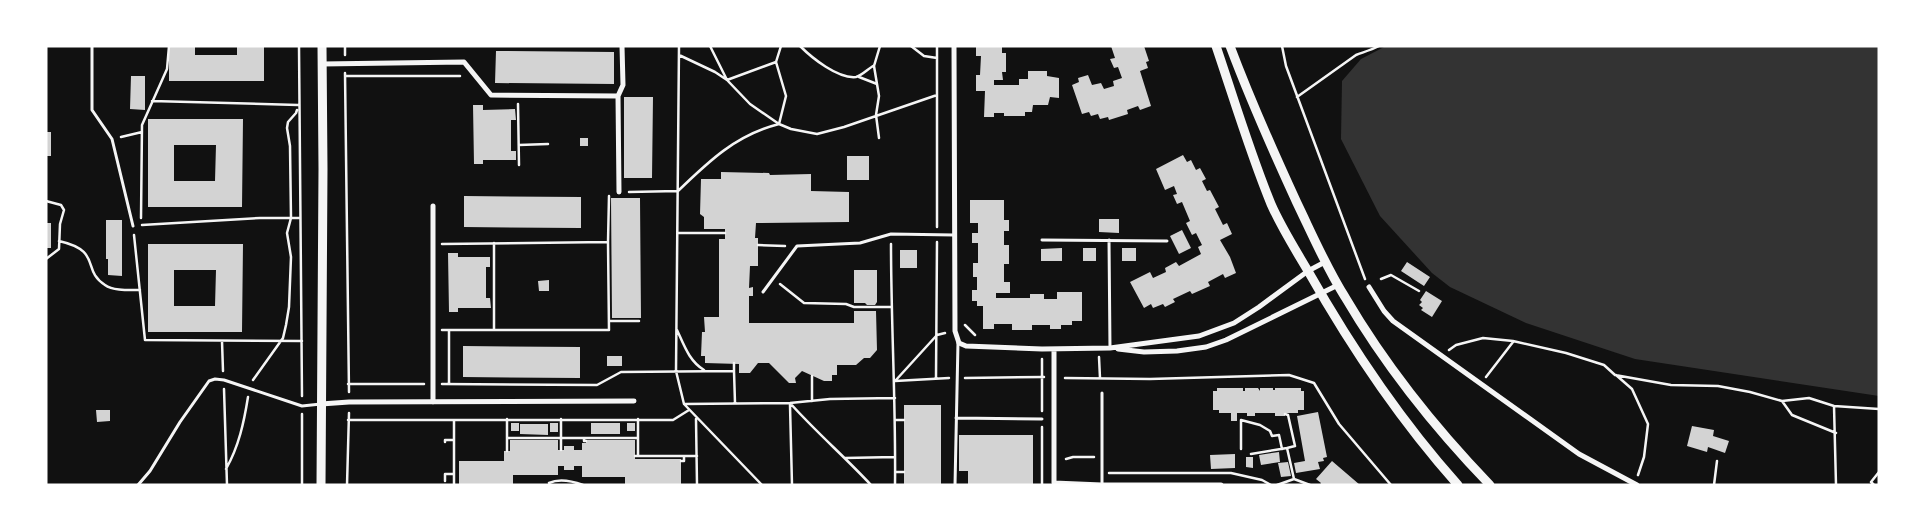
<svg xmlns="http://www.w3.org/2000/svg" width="1925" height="531" font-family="'Space Grotesk',sans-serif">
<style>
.water{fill:#333}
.building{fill:#d3d3d3;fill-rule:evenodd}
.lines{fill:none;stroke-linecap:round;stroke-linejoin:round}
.path{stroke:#f5f5f5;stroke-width:2.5}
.service{stroke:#f5f5f5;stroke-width:3}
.minor{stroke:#f5f5f5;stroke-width:5}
.tertiary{stroke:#f5f5f5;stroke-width:9}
.secondary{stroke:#f5f5f5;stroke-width:9}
</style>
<rect width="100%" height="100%" fill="#111"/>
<!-- water -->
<path class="water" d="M1386 46H1879V396L1635 359 1526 323 1450 287 1432 273 1380 216 1341 139 1342 81 1361 59Z"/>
<!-- building -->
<path class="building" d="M169 46H195V55H237V46H264V81H169Z
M976 46H1002V53H1006V72H1002L1003 80H994V85H1019V79H1028V71H1047V76L1059 78V98L1050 97 1048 105H1033L1032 112H1025V116H1004V113H994V117H984L985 91H976V75H980L981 56H976Z
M1111 46H1144L1149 61 1146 62 1148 68 1140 71 1151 106 1140 110 1138 106 1127 110 1128 114 1109 120 1108 117 1100 119 1098 114 1091 116 1089 112 1082 114 1072 85 1079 82 1078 78 1088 75 1092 85 1101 83 1104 89 1114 86 1113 81 1122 78 1118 67 1114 68 1110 59 1115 58Z
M496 51 614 52V84L495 83Z
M131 76H145V110L130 109Z
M624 97H653L652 178H624Z
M473 105H483V110L515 109 516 120H511V151H516V160H483V164H474Z
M148 119H243L242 207H148ZM174 145H216L215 181H174Z
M46 132H51V156H46Z
M580 138H588V146H580Z
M1183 155 1187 162 1191 160 1196 170 1200 168 1206 179 1202 181 1207 191 1210 190 1219 207 1215 209 1223 225 1227 223 1232 234 1220 240 1230 257 1236 273 1225 278 1223 274 1208 282 1210 286 1192 294 1190 291 1173 299 1175 302 1165 307 1163 304 1153 308 1151 304 1144 308 1130 282 1150 272 1153 278 1166 272 1165 268 1176 262 1179 266 1201 254 1198 247 1202 245 1196 233 1192 235 1186 223 1190 221 1182 202 1177 204 1173 195 1177 194 1174 186 1165 190 1156 169Z
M847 156H869V180H847Z
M721 172 769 173 770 175 811 174V191L849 192V222L756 223 755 238H758V266H750L749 288 753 287V296H749V323H854V311H876L877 350 870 358H864L856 365H837V375H832V381H824L802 371 795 378 796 383H789L769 363H758L750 373H739V364L705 363V356H701L702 332H705L704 317H719V239H725V229H704V217L700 214 701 179H721Z
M464 196 581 197V228L464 227Z
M611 198H640L641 318H612Z
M970 200H1004V220H1009V231H1004V245H1009V264H1004V282H1010V293H996V298H1030V294H1044V299H1057V292H1082V321H1072V325H1061V329H1050V325H1032V330H1012V324H994V329H983V306H977V301H972V290H977V277H973V263H978V243H972V233H978V223H970Z
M1099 219H1119V233L1099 232Z
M106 220H122V276L108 275V259H106Z
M46 223H51V248H46Z
M1182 230 1191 248 1179 254 1170 236Z
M148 244H243L242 332H148ZM174 270H216L215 306H174Z
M1062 248V261H1041V249Z
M1083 248H1096V261H1083Z
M1122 248H1136V261H1122Z
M900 250H917V268H900Z
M448 253H458V257H490V267H486V298H490L491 308H458V312H449Z
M1407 262 1430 277 1424 286 1401 271Z
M854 270H877V302L875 305H867L865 303H854Z
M549 280V291H539L538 281Z
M1426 291 1442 301 1432 317 1421 310 1423 308 1419 305 1422 302 1420 300Z
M463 346 580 347V378L463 377Z
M607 356H622V366H607Z
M1217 388H1243V391H1245V388H1258L1260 391V388H1273V390H1275V388H1301V391H1304V410H1298V413H1285V416H1275V413H1255V416H1247V413H1237V421H1231V413H1219V410H1213V391H1217Z
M904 405H941V485H904Z
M96 410H110V421L97 422Z
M1318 412 1327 457 1323 458 1324 461 1318 462 1320 469 1296 473 1294 463 1305 461 1297 416Z
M511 423H519V431H511Z
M550 423H558V432H550Z
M591 423H620V434H591Z
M627 423H635V431H627Z
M520 424H548V435L520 434Z
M1692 426 1714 430 1713 436 1729 441 1725 453 1708 447 1707 452 1687 446Z
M959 435H1033V485H968V471H959Z
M510 440H558V450H564V446H574V450H582V443H586V440H635V459H681V485H625V477H582V466H574V470H564V466H558V475H513V485H459V461H504V451H510Z
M1279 452 1280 462 1261 465 1259 455Z
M1235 454V468L1211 469 1210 455Z
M1246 457H1253V468L1246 467Z
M1332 461 1360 485H1320L1321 483 1316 479Z
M1288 462 1291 476 1281 477 1278 463Z"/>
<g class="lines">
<!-- path -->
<path class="path" d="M299 46 302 396
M679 46 676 371 684 404 762 485
M710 46 727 80 776 62
M800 46C812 58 838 79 856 77 861 76 868 69 873 66
M911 46 924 56 937 58
M937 46V227
M1282 46 1286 66 1365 279
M345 55V46
M679 55 715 72 727 80 750 104 779 124 791 129 817 134 844 127 937 95
M345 73 349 392
M345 76H460
M859 77 877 84
M1297 97 1356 55C1364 52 1371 50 1379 46
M152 101 298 105
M518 104 519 165
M121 137 142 132
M879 138 876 115 879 96 874 66 880 46
M519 145 548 144
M629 192 678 191C709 161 736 135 779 124L786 96 776 62 781 46
M46 201 61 205 64 210 60 224 59 249 46 259
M141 218 142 125 167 69 169 46
M142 225 260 218H300
M678 233H725
M134 235 145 340 302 341
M59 241C103 251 81 270 105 285 113 291 129 290 140 290
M608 242 609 196
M494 243V330
M891 244C891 324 896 404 895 485
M758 245 785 246
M1381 279 1391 275 1419 291
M780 284 804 303 846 304 854 307H891
M609 321H639
M965 325 975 335
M442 330H609L608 242 442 244
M677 330C684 345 689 361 704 370
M222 341 223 371
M1449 350 1456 345 1483 338 1513 341 1566 353 1604 365 1615 375 1671 385 1718 386 1750 392 1782 401 1809 398 1834 406 1879 409
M1099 357 1100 378
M1042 359V411
M734 363V371
M1616 375 1632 389 1648 424 1644 457 1638 475
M812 376V401
M1486 377 1513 342
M936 378 937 242
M965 378 1044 377
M1065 378 1150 379 1289 375 1314 383 1339 424 1391 485
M253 380 283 338 286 325 289 307 291 257 287 233 291 218 290 146 287 128 288 122 296 113 297 110
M896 380 937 335 945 333
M895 381 949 378
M348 384H424
M442 384 597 385 621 372 734 371 735 403
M449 384V330
M224 389 227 485
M1782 401 1792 415 1836 433
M790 403C816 432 845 457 871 485
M684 404 790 403 830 399 895 398
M790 405 792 485
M1834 406 1836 485
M1285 414 1288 415 1295 446 1287 448
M507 419V451
M638 419V456
M696 419 697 485
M348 420H673L689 410
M454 420V485
M895 420H904
M1042 427V485
M507 438H638
M584 438V441H586
M445 442V440H454
M1241 449V420L1260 425 1270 431 1272 436 1279 435 1282 449
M561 450V419
M1251 454 1287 448 1294 479
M635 456H697
M845 458 895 457
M1066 459 1073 457H1094
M681 461H684V456
M226 469C239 446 244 422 248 397
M895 472H904
M1109 473H1231L1262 480 1271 485
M445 481V474H454
M549 483C560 478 572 481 583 485
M302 485V414
M347 485 349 413
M1277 485 1294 479 1310 485
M1714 485 1717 461
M1874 485 1871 482 1879 472"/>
<!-- service -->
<path class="service" d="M92 46V110L112 139 133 226
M1042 240 1167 241
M1109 240 1110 348
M763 292 797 246 860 243 891 234 954 235
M1102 393V485
M956 418 1042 419
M138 485 150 471 180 422 209 381 215 379 224 380 302 406 321 404
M955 485 958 342"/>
<!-- minor -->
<path class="minor" d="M954 46 955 331 959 343 966 346 1042 349 1110 348 1199 336 1234 323 1259 307 1308 271 1325 262
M322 64 464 62 491 95 618 96 619 192
M618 96 623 85 622 46
M433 206V402
M1369 287 1384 311 1393 321 1579 454 1637 485
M1054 349V483L1102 485
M1118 349 1144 352 1177 351 1206 347 1226 340 1338 285
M321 404 349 402 634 401
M1103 485H1221"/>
<!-- tertiary -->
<path class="tertiary" d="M321 485 323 169 322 46"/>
<!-- secondary -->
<path class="secondary" d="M1216 46C1234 99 1250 153 1271 204 1281 227 1295 249 1308 271 1351 347 1400 420 1458 485
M1230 46C1250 99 1273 151 1297 203 1312 234 1326 267 1345 297 1385 365 1435 428 1490 485"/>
</g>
<!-- border -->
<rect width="1925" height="531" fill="none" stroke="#ffffff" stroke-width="95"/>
</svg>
